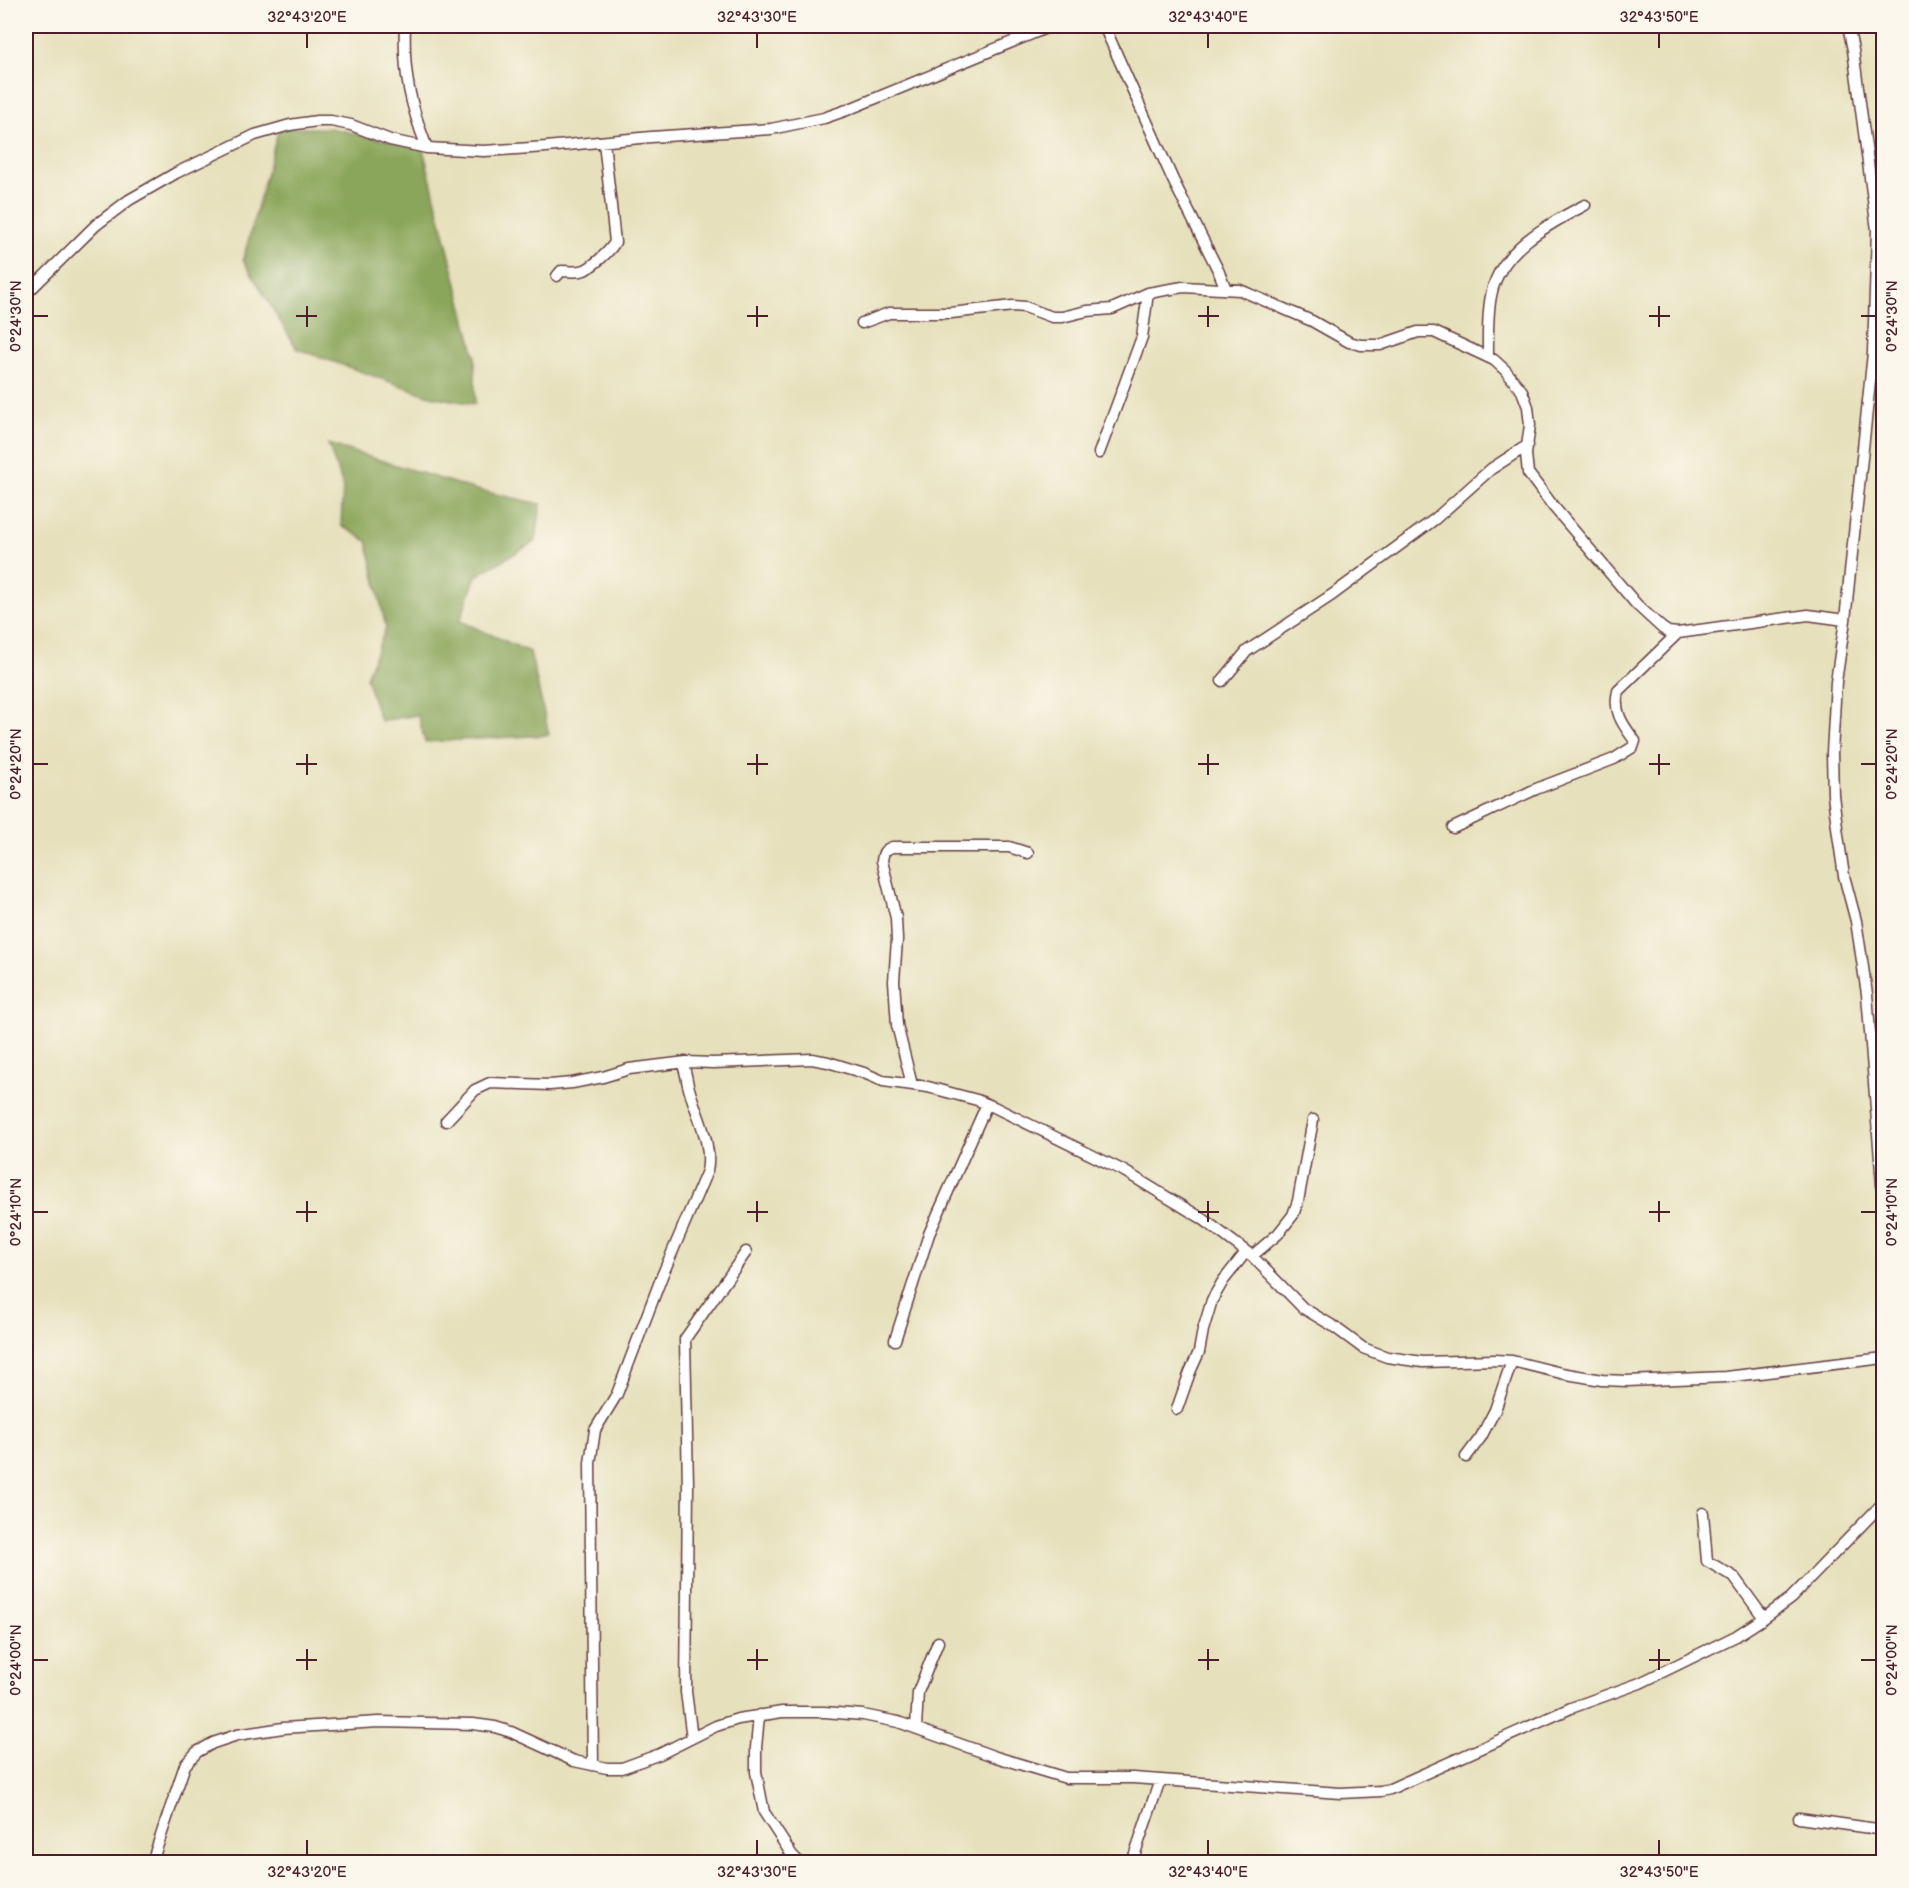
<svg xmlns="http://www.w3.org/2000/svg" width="1909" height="1888" font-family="'Balsamiq Sans',sans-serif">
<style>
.forest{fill:#8aa65a;stroke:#6a6242;stroke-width:1.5}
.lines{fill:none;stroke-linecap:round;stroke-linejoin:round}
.minor-casing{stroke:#623c41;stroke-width:13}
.minor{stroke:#fff;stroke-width:10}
.ticks{fill:none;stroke:#4a1f2b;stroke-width:2}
.neatline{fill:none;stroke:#4a1f2b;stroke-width:2}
.ticks-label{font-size:15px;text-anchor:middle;fill:#4a1f2b}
</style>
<rect width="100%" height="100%" fill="#fbf7ec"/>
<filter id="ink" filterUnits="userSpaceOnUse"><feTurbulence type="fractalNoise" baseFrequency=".0167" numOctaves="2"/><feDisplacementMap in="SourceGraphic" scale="12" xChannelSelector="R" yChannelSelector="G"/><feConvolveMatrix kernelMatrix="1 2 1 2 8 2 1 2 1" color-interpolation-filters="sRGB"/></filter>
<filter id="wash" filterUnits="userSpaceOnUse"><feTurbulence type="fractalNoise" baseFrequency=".008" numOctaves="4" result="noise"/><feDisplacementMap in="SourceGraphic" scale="24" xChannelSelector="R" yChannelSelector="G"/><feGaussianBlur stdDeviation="1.35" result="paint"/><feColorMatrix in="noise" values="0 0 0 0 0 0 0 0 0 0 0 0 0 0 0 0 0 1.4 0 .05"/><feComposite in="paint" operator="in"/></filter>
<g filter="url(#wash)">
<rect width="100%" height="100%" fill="#e7e0bc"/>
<!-- forest -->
<path class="forest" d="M279 128H331L423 149 475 356V404L430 396 297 349 243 260Z
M328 444 473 489 541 504 536 541 476 576 460 621 530 652 549 735 425 742 418 715 380 721 366 677 386 628 367 541 341 525 343 486Z"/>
</g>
<g filter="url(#ink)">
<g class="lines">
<defs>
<path id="minor" d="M405 26C403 73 410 104 427 148
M1104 26 1173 180 1218 270 1226 289
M1848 26 1853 50 1877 230 1873 353 1845 620 1836 682 1832 753 1833 795 1838 835 1844 876 1856 921 1867 994 1884 1210
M557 276 561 271C568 271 575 272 581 271 590 270 611 250 615 242L604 142
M26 294 96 225 129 200 176 173 255 135 290 125 317 121H331L351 125 390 140 427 148 484 151 546 147 651 137 771 129 824 118 847 110 1051 26
M862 323 889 313H951L1013 306 1025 307 1052 317H1062L1087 311 1112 309 1148 293 1183 287 1240 290 1312 321 1349 342 1361 345H1380L1418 332H1434L1494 360 1505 370 1522 391 1528 407 1530 425 1526 454 1528 473 1553 506 1637 605 1662 628 1668 632 1678 633 1808 615 1845 620
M1488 357C1488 337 1487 316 1491 296 1499 250 1547 225 1585 205
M1099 453 1142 337 1148 293
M1222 681 1247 651 1332 595 1435 519 1491 469 1528 445
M1453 828 1536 789 1614 759 1633 747 1635 741C1623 725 1613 712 1618 691L1678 633
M912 1085 897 1025 894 981 897 940 896 918 882 861C883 853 884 850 892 847H1009L1028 853
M446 1121 475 1090 490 1083 550 1085 572 1083 603 1077 629 1069 686 1062 713 1063 812 1059 828 1062 864 1073 883 1081 928 1087 977 1100 994 1107 1124 1171 1203 1219 1252 1256 1303 1308 1333 1326 1363 1348 1387 1357 1423 1362 1495 1360 1512 1361 1561 1373 1602 1380 1627 1381 1726 1377 1884 1358
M1252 1256 1278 1234 1293 1215 1298 1201 1313 1120
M895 1340 929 1234 987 1104
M1177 1409 1190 1372 1199 1352 1203 1330 1212 1300 1223 1281 1246 1252
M1466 1457 1481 1437 1495 1410 1512 1361
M1703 1513 1707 1561 1734 1577 1764 1618
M759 1715 756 1748V1772L764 1812 792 1855 799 1862
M916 1728 918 1692 938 1642
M692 1738 686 1692 688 1486 685 1339 746 1252
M593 1765 590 1463 595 1430 617 1394 662 1276 707 1171C713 1142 695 1113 688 1085 686 1077 686 1071 682 1063
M1799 1818 1884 1830
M152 1862 185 1765 197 1752 213 1743 237 1735 283 1728 331 1725 378 1722 473 1724 495 1727 511 1732 574 1761 607 1768H622L660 1754 716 1726 738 1719 782 1712H824L863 1715 898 1722 996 1757 1066 1778H1133L1340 1793 1381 1791 1390 1789 1571 1708 1640 1683 1736 1636 1764 1618 1791 1598 1884 1502
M1132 1862 1160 1780"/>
</defs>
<!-- minor casing -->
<use href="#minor" class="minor-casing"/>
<!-- minor -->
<use href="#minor" class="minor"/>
</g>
</g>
<!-- ticks -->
<path class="ticks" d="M307 33V48M757 33V48M1208 33V48M1659 33V48M307 306V327M757 306V327M1208 306V327M1659 306V327M33 316H48M296 316H317M747 316H768M1198 316H1219M1649 316H1670M1861 316H1876M307 754V775M757 754V775M1208 754V775M1659 754V775M33 764H48M296 764H317M747 764H768M1198 764H1219M1649 764H1670M1861 764H1876M307 1201V1222M757 1201V1222M1208 1201V1222M1659 1201V1222M33 1212H48M296 1212H317M747 1212H768M1198 1212H1219M1649 1212H1670M1861 1212H1876M307 1649V1670M757 1649V1670M1208 1649V1670M1659 1649V1670M33 1660H48M296 1660H317M747 1660H768M1198 1660H1219M1649 1660H1670M1861 1660H1876M307 1840V1855M757 1840V1855M1208 1840V1855M1659 1840V1855"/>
<!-- margin -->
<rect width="1909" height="1888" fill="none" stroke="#fbf7ec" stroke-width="66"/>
<rect x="33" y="33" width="1843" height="1822" class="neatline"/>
<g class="ticks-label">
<text x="307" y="22">32°43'20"E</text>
<text x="757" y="22">32°43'30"E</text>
<text x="1208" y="22">32°43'40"E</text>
<text x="1659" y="22">32°43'50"E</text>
<text transform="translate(16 316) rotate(-90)" y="5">0°24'30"N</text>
<text transform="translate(1892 316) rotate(-90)" y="5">0°24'30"N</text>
<text transform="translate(16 764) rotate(-90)" y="5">0°24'20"N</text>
<text transform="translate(1892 764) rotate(-90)" y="5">0°24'20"N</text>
<text transform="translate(16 1212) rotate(-90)" y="5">0°24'10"N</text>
<text transform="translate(1892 1212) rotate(-90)" y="5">0°24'10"N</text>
<text transform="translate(16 1660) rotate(-90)" y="5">0°24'00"N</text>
<text transform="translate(1892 1660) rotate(-90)" y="5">0°24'00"N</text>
<text x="307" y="1877">32°43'20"E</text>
<text x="757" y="1877">32°43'30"E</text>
<text x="1208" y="1877">32°43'40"E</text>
<text x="1659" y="1877">32°43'50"E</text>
</g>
</svg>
